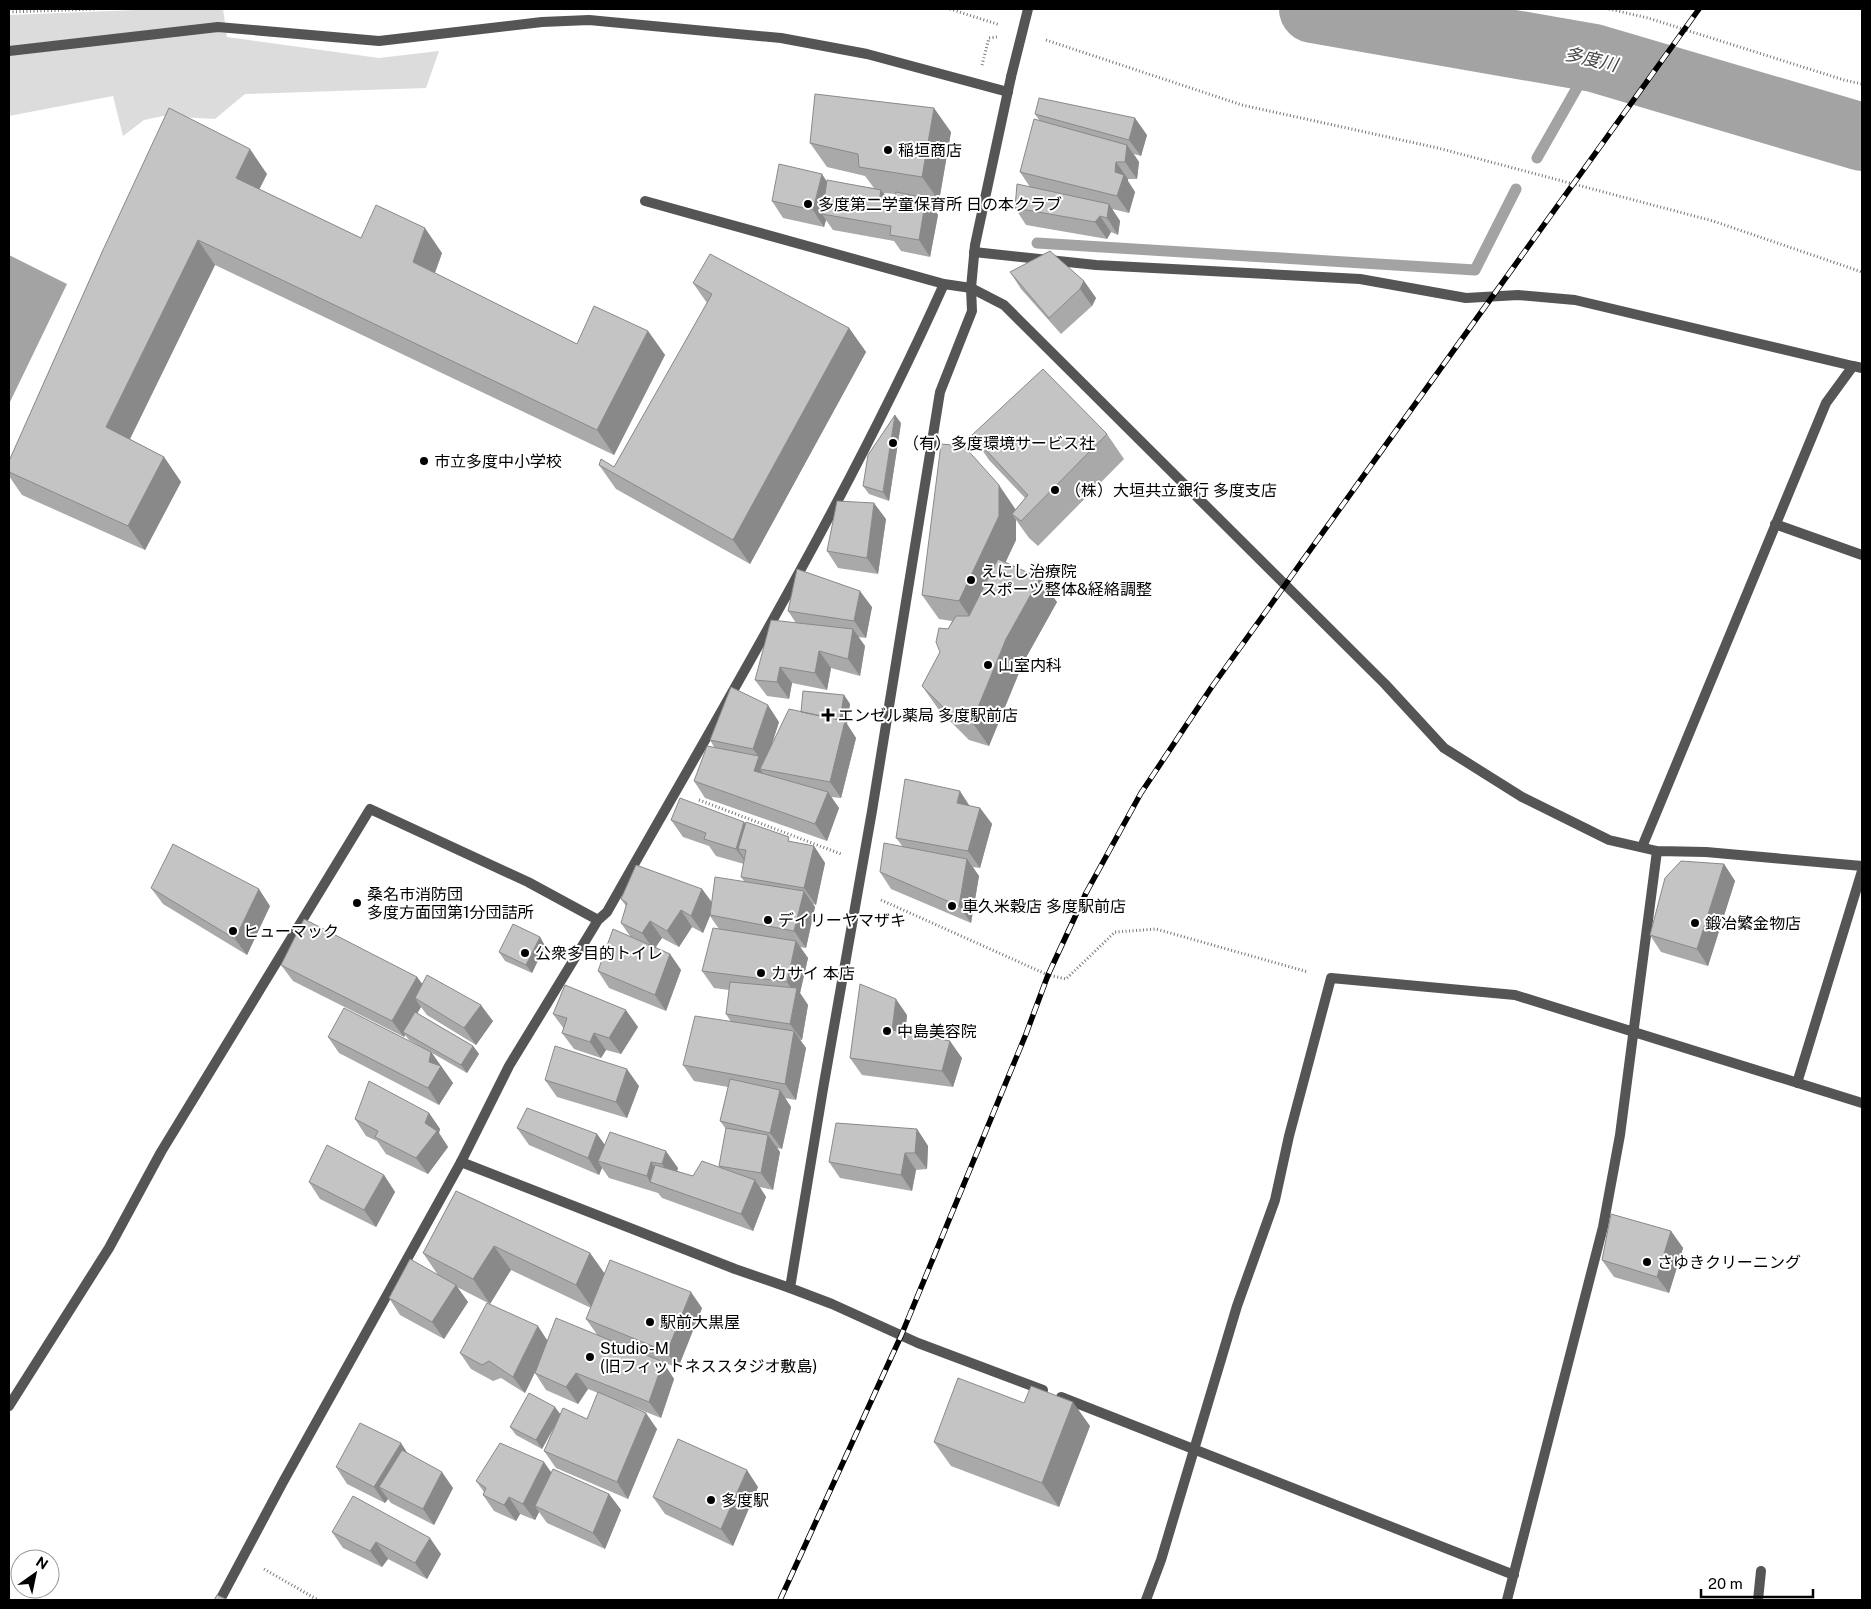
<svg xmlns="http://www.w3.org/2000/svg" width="1871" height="1609" font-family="'Public Sans','Noto Sans JP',sans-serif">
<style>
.green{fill:#dcdcdc}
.water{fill:#a3a3a3}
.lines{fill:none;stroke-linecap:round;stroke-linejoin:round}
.stream{stroke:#a3a3a3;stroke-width:11}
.river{stroke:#a3a3a3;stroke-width:68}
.path{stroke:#777;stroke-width:3;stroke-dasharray:1 2.5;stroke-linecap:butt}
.service{stroke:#555;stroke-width:10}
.minor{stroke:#555;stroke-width:10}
.tertiary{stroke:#555;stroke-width:10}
.rail-casing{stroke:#000;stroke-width:5.5}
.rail{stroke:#fff;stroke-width:4;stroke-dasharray:11;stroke-linecap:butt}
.path-bridge{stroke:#777;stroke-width:3;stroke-dasharray:1 2.5;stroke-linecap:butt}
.tertiary-bridge{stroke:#555;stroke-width:10}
.wall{fill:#a9a9a9;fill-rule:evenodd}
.shaded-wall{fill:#898989}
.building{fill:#c4c4c4;stroke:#898989}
.poi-dot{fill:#000;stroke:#fff;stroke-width:2}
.labels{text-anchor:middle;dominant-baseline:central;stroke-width:4;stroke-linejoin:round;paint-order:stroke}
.poi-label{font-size:16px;fill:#000;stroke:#fff;text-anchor:start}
.water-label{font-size:18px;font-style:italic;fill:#444;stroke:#fff}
</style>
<rect width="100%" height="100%" fill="#fff"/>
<!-- green -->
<path class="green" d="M161 9H223L227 37 379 58 439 51 426 88 245 94 215 119 163 116 144 120 123 136 113 96 9 116V15Z"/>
<!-- water -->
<path class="water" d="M9 255 67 284 9 404Z"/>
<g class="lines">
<!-- stream -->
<path class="stream" d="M1537 158 1594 58
M1037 243 1475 270 1516 189"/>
<!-- river -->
<path class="river" d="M1313 9 1594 58 1862 137"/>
<!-- path -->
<path class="path" d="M950 9 1000 25
M1609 9 1648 18 1844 80 1862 84
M9 12 96 9
M1046 40 1242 105 1438 148 1713 221 1862 272
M699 800 841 854
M881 900 1048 975 1066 979 1115 932 1156 929 1308 972
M264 1569 318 1600"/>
<!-- service -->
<path class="service" d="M974 252 1096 265 1360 279 1466 298 1518 295 1575 300 1853 366
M1775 524 1862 555
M1642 847 1826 403 1853 366 1862 368
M1758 1600 1761 1571"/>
<!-- minor -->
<path class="minor" d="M9 51 218 27 379 41 542 22 589 20 781 38 867 54 1008 92
M645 201 944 284 971 288 1004 305 1385 684 1444 748 1522 797 1609 840 1657 851 1706 852 1862 866
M1797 1083 1862 871
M790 1288 832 1304 918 1343 1043 1390
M1061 1397 1514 1575
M9 1406 109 1248 161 1152 370 809 528 882 598 920
M220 1600 283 1482 461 1162 509 1066 598 920 607 912C724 705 847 501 944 284
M1146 1600 1161 1560 1237 1306 1275 1200 1289 1136 1331 978 1515 995 1862 1103
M1507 1600 1603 1227 1620 1135 1657 851"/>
<!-- tertiary -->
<path class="tertiary" d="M461 1162 735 1269 790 1288 823 1089 872 811 940 392 972 311 971 288 975 245 1011 77"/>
<defs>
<path id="rail" d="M780 1600 901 1336 1026 1034 1048 975 1086 893 1141 793 1211 688 1699 9"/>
</defs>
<!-- rail casing -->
<use href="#rail" class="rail-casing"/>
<!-- rail -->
<use href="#rail" class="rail"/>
<!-- path-bridge -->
<path class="path-bridge" d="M982 65 989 38 997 37"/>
<!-- tertiary-bridge -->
<path class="tertiary-bridge" d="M1011 77 1028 9"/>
</g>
<!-- wall -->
<path class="wall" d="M1035 114 1147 135 1141 156 1134 154 1139 162 1137 179H1128V181L1135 192 1129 213 1112 209 1120 221 1118 235 1111 232 1107 239 1026 225 1015 208 1030 187 1020 172 1039 120Z
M951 132 939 201 927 199 938 215 930 257 901 251 894 241 833 230 826 220 824 227 783 218 772 201 827 182 874 188 865 176 827 167 810 143ZM884 193 895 194 894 203H890Z
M267 174 259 189 361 238 442 253 435 273 577 344 648 331 665 355 614 455 215 265 130 439 164 457 181 482 145 550 22 495 9 476V461L103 250Z
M1010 272 1084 281 1096 298 1092 306 1061 334 1021 289Z
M693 283 849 328 866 352 750 564 616 489 599 465 614 467 707 303Z
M901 423 889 501 869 494 863 486Z
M1107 434 1124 459 1038 546 1029 538 1016 520V540L1005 562 1057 602 1023 663 989 746 969 740 939 710 922 686 940 652 948 629 952 621 939 619 922 595 1016 509 1025 498 989 460 972 435Z
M886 519 878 574 838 568 827 551Z
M872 607 866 638 858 637 865 646 860 676 831 668 827 690 792 683 789 699 767 696 755 680 796 623 788 611Z
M844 695 850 704 847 724 856 738 841 798 831 797 839 808 827 841 705 798 694 781 714 747 710 740 779 722 772 744 801 712Z
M970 806 980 808 992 824 980 868 973 867 979 876 971 923 891 889 880 872 903 847 896 838Z
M671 820 745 824 792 842 814 846 825 863 816 905 813 904 815 907 806 948 800 947 808 958 800 993 808 1005 802 1040H800L806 1048 796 1100 785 1098 791 1107 782 1149 777 1148 780 1152 773 1190 760 1187 766 1197 753 1231 662 1198 658 1193 609 1178 602 1168 599 1175 529 1145 517 1128 597 1134 605 1145 678 1168 677 1171 693 1176 720 1167 719 1166 726 1129 720 1121 728 1087 694 1081 683 1065 731 1022 726 1014 729 990 714 988 702 971 719 929 710 916 703 933 692 927 679 947 662 938 655 947 670 954 681 970 666 1011 609 988 598 971 630 936 621 923 626 906 621 899 702 889 712 902 744 881 741 877 744 864 716 856 709 846 683 837Z
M1724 864 1735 881 1708 966 1661 952 1650 935Z
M151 888 270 906 247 955 163 904Z
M540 937 545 946 532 973 505 961 499 952Z
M281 965 417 977 422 984 493 1021 476 1045 427 1015 421 1007 417 1013 473 1046 479 1054 467 1073 432 1053 453 1083 439 1105 339 1053 328 1037 423 1048 409 1040 405 1035 404 1037 293 981Z
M553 1014 638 1027 621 1054 606 1050 601 1058 574 1049 562 1033 564 1029Z
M907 1015 905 1032 962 1058 953 1087 862 1075 850 1058Z
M545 1080 639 1086 627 1118 557 1097Z
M429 1113 440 1129 439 1133 448 1147 428 1174 386 1154 377 1141 366 1136 355 1119Z
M917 1129 928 1146 927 1169 916 1170 912 1191 840 1178 829 1162Z
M384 1175 395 1192 376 1227 320 1199 309 1182Z
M456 1191 590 1253 605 1274 702 1308 678 1368 603 1338 663 1362 674 1379 661 1418 631 1406 657 1429 628 1499 556 1468 544 1451 557 1421 542 1449 516 1435 510 1427 560 1415 587 1419 598 1393 588 1389 578 1404 546 1390 535 1373V1372L525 1393 501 1378 493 1381 471 1369 460 1353 548 1340 598 1336 586 1319 591 1308 511 1270 490 1304 457 1287 468 1302 444 1339 400 1315 389 1298 438 1275 423 1253Z
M1671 1231 1683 1248 1669 1293 1614 1277 1602 1260Z
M1024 1403 1090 1426 1059 1507 951 1466 934 1442Z
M407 1453 453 1488 434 1525 391 1503 388 1499 385 1503 347 1484 336 1467Z
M552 1473 609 1494 621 1510 605 1549 547 1523 539 1512 535 1520 520 1514 516 1521 494 1511 483 1495 484 1492 476 1481Z
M758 1487 733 1546 665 1514 653 1497Z
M332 1532 441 1554 427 1579 388 1559 382 1567 343 1548Z"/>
<!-- shaded-wall -->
<path class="shaded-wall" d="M934 108 951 132 939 201 922 177Z
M1135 118 1147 135 1141 156 1129 140Z
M1127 145 1139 162 1137 179 1125 162Z
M250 149 267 174 253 202 236 178Z
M1116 162 1128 179V181L1135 192 1129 213 1117 196 1115 172Z
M822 174 833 191 822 214 826 220 824 227 813 210Z
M881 190 893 206 879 201Z
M926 198 938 215 930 257 919 240Z
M1109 204 1120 221 1118 235 1107 218Z
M1100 216 1111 232 1107 239 1095 222Z
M425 228 442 253 430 286 413 262Z
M198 240 215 265 124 451 106 427Z
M1084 281 1096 298 1092 306 1080 289Z
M849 328 866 352 750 564 733 540Z
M648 331 665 355 614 455 597 430Z
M895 415 901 423 889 501 883 492Z
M164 457 181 482 145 550 128 526Z
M999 485 1016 510 1012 514 1016 520V540L976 626 959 601Z
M874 503 886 519 878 574 867 558Z
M1040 578 1057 602 1023 663 989 746 972 722 1006 639Z
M860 591 872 607 866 638 854 621Z
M853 629 865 646 860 676 848 659Z
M819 651 831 668 827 690 815 673Z
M780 667 792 683 789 699 777 682Z
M844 695 850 704 847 724 856 738 841 798 830 782Z
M768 705 779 722 765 765 760 769 768 781 754 771 759 757 753 749Z
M960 791 971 808 957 803Z
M828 792 839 808 827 841 815 824Z
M980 808 992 824 980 868 968 851Z
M744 822 756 838 738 849 748 864V865L736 849Z
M814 846 825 863 816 905 804 888Z
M967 859 979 876 971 923 959 906Z
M1724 864 1735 881 1708 966 1697 949Z
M259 889 270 906 247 955 235 939Z
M702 889 714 906 703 933 691 916Z
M804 891 815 907 806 948 794 931Z
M681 910 692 927 679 947 667 931Z
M650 921 662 938 654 950 642 933Z
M540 937 545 946 532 973 526 965Z
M796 941 808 958 800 993 808 1005 802 1040 790 1024 796 995 787 982Z
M670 954 681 970 666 1011 655 995Z
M417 977 429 993 415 998 421 1007 406 1033 403 1032 405 1035 404 1037 392 1021Z
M896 999 907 1015 904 1046 892 1030Z
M481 1005 493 1021 476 1045 464 1028Z
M626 1010 638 1027 621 1054 609 1038Z
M794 1031 806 1048 796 1100 785 1084Z
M594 1033 606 1050 601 1058 590 1042Z
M950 1041 962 1058 953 1087 942 1071Z
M473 1046 479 1054 467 1073 461 1065Z
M431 1052 453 1083 439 1105 428 1088 429 1062Z
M627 1069 639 1086 627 1118 616 1102Z
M780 1090 791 1107 782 1149 770 1133Z
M429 1113 440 1129 439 1133 448 1147 428 1174 416 1158 425 1123Z
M917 1129 928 1146 927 1169 915 1153Z
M597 1134 609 1151 598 1161 602 1168 599 1175 588 1158Z
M768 1135 780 1152 773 1190 761 1173Z
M666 1151 678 1168 674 1181 662 1164Z
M905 1153 916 1170 912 1191 901 1175Z
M651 1162 663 1179 650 1182 647 1176Z
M384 1175 395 1192 376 1227 364 1210Z
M755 1180 766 1197 753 1231 741 1214Z
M1671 1231 1683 1248 1669 1293 1657 1277Z
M494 1246 511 1270 490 1304 473 1279Z
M590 1253 607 1277 593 1309 576 1285Z
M456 1285 468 1302 444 1339 432 1322Z
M691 1292 702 1308 678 1368 667 1352Z
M538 1326 549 1343 525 1393 513 1377Z
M663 1362 674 1379 661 1418 649 1402Z
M576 1373 588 1389 578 1404 566 1387Z
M1073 1402 1090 1426 1059 1507 1042 1483Z
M555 1407 561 1415 542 1449 536 1440Z
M646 1413 657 1429 628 1499 617 1482Z
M401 1443 412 1460 379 1487 388 1499 385 1503 374 1487Z
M544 1462 556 1479 535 1506 539 1512 535 1520 523 1504Z
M747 1470 758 1487 733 1546 721 1529Z
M442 1472 453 1488 434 1525 423 1509Z
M609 1494 621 1510 605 1549 593 1533Z
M509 1497 520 1514 516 1521 504 1505Z
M430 1538 441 1554 427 1579 415 1563Z
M376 1542 388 1559 382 1567 370 1551Z"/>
<!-- building -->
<path class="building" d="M815 94 934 108 922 177 859 167 858 154 810 143Z
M1039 98 1135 118 1129 140 1035 114Z
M169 108 250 149 236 178 361 238 376 205 425 228 413 262 577 344 594 306 648 331 597 430 198 240 106 427 164 457 128 526 9 472V461L103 250Z
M1034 119 1127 145 1125 162H1116L1115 172 1124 175 1117 196 1020 172Z
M779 164 822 174 813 210 772 201Z
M827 180 881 190 879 201 894 203 896 192 926 198 919 240 890 235 891 226 822 214Z
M1017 184 1109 204 1107 218 1100 216 1095 222 1015 208Z
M1050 251 1084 281 1080 289 1049 318 1010 272Z
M710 254 849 328 733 540 599 465 601 459 614 467 712 294 693 283Z
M1043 369 1107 434 1021 521 1012 514 1028 495 972 435Z
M895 415 883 492 863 486 868 455Z
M941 444 964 446 999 485V516L959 601 922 595Z
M837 501 874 503 867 558 827 551Z
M998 559 1040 578 1006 639 972 722 952 716 922 686 940 652 936 642 939 628 948 629 956 616H969Z
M797 569 860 591 854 621 788 611Z
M771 620 853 629 848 659 819 651 815 673 780 667 777 682 755 680Z
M731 687 768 705 753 749 710 740Z
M803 691 844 695 840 720 801 712Z
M789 709 845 721 830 782 760 769Z
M707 746 759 756 754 771 828 792 815 824 694 781Z
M905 779 960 791 957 803 980 808 968 851 896 838Z
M680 798 744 822 736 849 704 839 706 833 671 820Z
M746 822 789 837 788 841 814 846 804 888 741 877 746 850 738 849Z
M884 843 967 859 959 906 880 872Z
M173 844 259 889 235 939 151 888Z
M1681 861 1724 864 1697 949 1650 935 1665 878Z
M636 865 702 889 691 916 681 910 667 931 650 921 642 933 621 923 627 903 621 899Z
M715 877 804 891 794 931 710 915Z
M304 919 417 977 392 1021 281 965Z
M513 924 540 937 526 965 499 952Z
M713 928 796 941 787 982 702 971Z
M613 929 670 954 655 995 598 971Z
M427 975 481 1005 464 1028 415 998Z
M730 982 797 988 790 1024 726 1014Z
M860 984 896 999 892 1030 950 1041 942 1071 850 1058Z
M565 985 626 1010 609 1038 594 1033 590 1042 562 1033 567 1018 553 1014Z
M344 1008 431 1052 429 1062 441 1066 428 1088 328 1037Z
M415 1012 473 1046 461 1065 403 1032Z
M695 1016 794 1031 785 1084 683 1065Z
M555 1046 627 1069 616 1102 545 1080Z
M730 1079 780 1090 770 1133 720 1121Z
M369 1081 429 1113 425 1123 437 1131 416 1158 375 1137 378 1131 355 1119Z
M527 1108 597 1134 588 1158 517 1128Z
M836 1123 917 1129 915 1153H905L901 1175 829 1162Z
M726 1128 768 1135 761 1173 719 1166Z
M610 1132 666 1151 662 1164 651 1162 647 1176 598 1161Z
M327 1145 384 1175 364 1210 309 1182Z
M702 1161 755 1180 741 1214 650 1182 655 1165 693 1176Z
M456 1191 590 1253 576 1285 494 1246 473 1279 423 1253Z
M1611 1214 1671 1231 1657 1277 1602 1260Z
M410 1259 456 1285 432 1322 389 1298Z
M610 1260 691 1292 667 1352 586 1319Z
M487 1303 538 1326 513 1377 489 1361 482 1365 460 1353Z
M556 1318 663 1362 649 1402 576 1373 566 1387 535 1373Z
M958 1378 1024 1403 1031 1386 1073 1402 1042 1483 934 1442Z
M598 1392 646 1413 617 1482 544 1451 563 1408 587 1419Z
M529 1393 555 1407 536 1440 510 1427Z
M360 1423 401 1443 374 1487 336 1467Z
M678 1439 747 1470 721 1529 653 1497Z
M500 1443 544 1462 523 1504 509 1497 504 1505 483 1495 486 1488 476 1481Z
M402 1450 442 1472 423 1509 379 1487Z
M553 1469 609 1494 593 1533 535 1506Z
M353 1496 430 1538 415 1563 376 1542 370 1551 332 1532Z
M217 1595 228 1600H214Z"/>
<!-- markers -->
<g class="poi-dot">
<circle cx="888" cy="150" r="5"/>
<circle cx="808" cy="204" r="5"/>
<circle cx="893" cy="443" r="5"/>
<circle cx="424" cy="461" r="5"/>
<circle cx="1055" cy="490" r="5"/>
<circle cx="971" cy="580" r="5"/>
<circle cx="988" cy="665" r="5"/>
<path d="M825.5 707.5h5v5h5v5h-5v5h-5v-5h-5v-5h5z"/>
<circle cx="357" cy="903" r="5"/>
<circle cx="952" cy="906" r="5"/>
<circle cx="768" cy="920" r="5"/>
<circle cx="1695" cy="923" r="5"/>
<circle cx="233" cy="931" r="5"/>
<circle cx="525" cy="953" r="5"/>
<circle cx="761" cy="973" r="5"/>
<circle cx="887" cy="1031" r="5"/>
<circle cx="1647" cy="1262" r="5"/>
<circle cx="650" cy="1322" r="5"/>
<circle cx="590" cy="1357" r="5"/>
<circle cx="711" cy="1500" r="5"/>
</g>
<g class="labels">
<!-- poi labels -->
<g class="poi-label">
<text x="898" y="150">稲垣商店</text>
<text x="818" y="204">多度第二学童保育所 日の本クラブ</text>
<text x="903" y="443">（有）多度環境サービス社</text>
<text x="434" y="461">市立多度中小学校</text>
<text x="1065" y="490">（株）大垣共立銀行 多度支店</text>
<text x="981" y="571">えにし治療院<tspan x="981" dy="18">スポーツ整体&amp;経絡調整</tspan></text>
<text x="998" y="665">山室内科</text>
<text x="838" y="715">エンゼル薬局 多度駅前店</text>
<text x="367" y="894">桑名市消防団<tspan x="367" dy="18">多度方面団第1分団詰所</tspan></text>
<text x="962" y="906">車久米穀店 多度駅前店</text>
<text x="778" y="920">デイリーヤマザキ</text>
<text x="1705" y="923">鍛冶繁金物店</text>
<text x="243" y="931">ヒューマック</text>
<text x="535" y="953">公衆多目的トイレ</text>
<text x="771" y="973">カサイ 本店</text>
<text x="897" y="1031">中島美容院</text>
<text x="1657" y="1262">さゆきクリーニング</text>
<text x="660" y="1322">駅前大黒屋</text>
<text x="600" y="1348">Studio-M<tspan x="600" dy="18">(旧フィットネススタジオ敷島)</tspan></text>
<text x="721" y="1500">多度駅</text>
</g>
<!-- water labels -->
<g class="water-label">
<text transform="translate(1591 59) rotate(13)">多度川</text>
</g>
</g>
<!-- border -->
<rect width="1871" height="1609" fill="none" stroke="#000000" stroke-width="20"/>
<!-- north arrow -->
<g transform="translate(35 1574) rotate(33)"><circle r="24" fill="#ffffff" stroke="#999999"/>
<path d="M0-4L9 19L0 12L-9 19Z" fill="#000000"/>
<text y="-8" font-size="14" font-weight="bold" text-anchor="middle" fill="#000000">N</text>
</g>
<!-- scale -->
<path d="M1701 1589v8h112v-8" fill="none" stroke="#000000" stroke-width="2.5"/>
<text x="1708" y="1589" font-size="15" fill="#000000" stroke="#ffffff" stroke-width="4" paint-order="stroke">20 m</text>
</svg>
